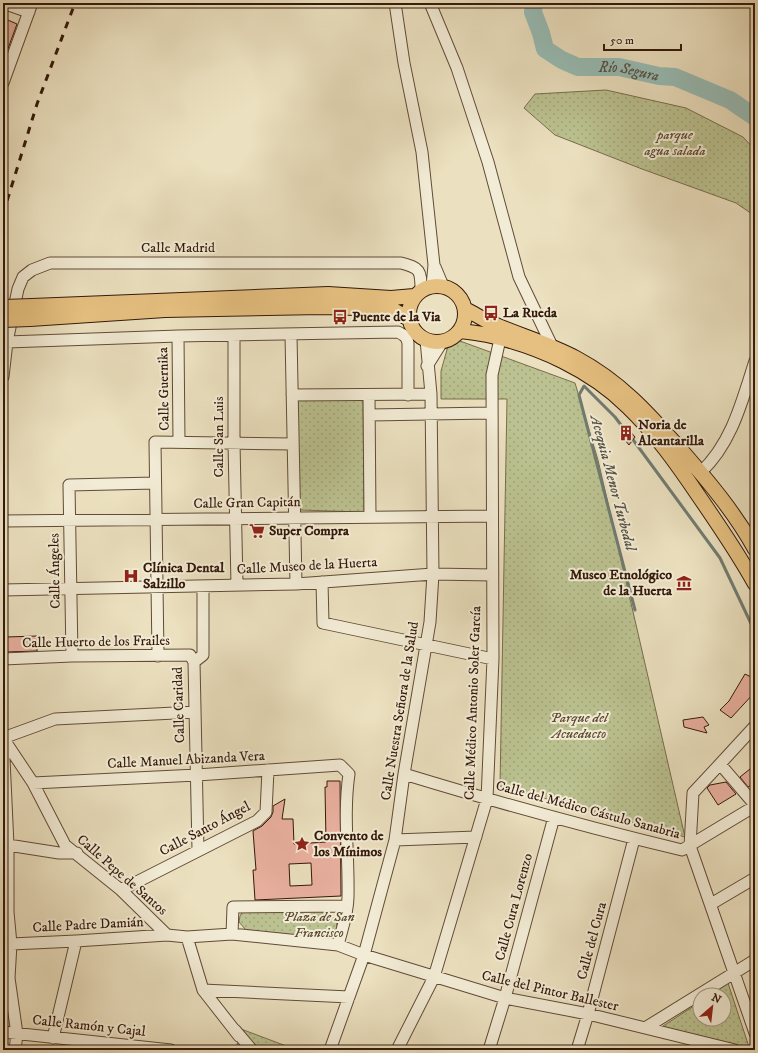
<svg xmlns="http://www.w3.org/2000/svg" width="758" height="1053" font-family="'IM FELL DW Pica',serif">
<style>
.park{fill:url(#park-dots);stroke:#786d4d}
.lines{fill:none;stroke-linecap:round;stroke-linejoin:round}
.stream{stroke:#707b71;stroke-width:3}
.river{stroke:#98bdb6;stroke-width:18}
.building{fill:#e8af9e;stroke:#34190a;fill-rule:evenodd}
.minor-casing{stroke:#624b37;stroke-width:13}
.major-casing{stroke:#34190a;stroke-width:16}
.minor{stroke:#f2ebd5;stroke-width:11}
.major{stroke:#e6c080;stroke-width:14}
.rail{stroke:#34190a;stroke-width:3;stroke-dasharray:7 7;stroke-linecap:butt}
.major-bridge-casing{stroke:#34190a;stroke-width:16;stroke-linecap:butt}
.major-bridge{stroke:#e6c080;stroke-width:14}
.labels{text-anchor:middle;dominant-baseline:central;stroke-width:4;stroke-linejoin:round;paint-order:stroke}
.park-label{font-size:14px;font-style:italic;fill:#5c4b32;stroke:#f2ebd5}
.street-label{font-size:14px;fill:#34190a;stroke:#f2ebd5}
.poi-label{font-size:14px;font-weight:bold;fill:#34190a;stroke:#f2ebd5;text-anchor:start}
.water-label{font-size:15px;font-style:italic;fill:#575246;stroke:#f2ebd5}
</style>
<defs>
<pattern id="park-dots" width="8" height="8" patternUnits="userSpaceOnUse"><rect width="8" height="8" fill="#bbc190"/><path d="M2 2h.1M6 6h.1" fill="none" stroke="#a1a57b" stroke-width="1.8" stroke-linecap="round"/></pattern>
</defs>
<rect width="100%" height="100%" fill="#ebe0bf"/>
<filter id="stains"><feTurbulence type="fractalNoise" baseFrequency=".005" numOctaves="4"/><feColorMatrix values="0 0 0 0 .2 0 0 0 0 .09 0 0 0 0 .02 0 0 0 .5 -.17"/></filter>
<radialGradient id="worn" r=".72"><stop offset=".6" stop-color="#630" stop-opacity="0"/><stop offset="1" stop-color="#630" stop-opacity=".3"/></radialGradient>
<!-- park -->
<path class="park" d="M606 90 686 108 743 137 755 150V216L736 203 642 169 555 135 524 108 535 94Z
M460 341 575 383 598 460 685 837 500 786 507 399H441V371L448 346Z
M296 398H363L364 512 299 510Z
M325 910C338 920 340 925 333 940L246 930 239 922 240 916 243 911Z
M728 983 750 1050 660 1028 700 1002V1019H724V995H711Z
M241 1029 297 1050H239L236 1048Z"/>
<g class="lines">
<!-- stream -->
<path class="stream" d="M627 433 615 417 584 386 579 395 635 610
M631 437 720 558 755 632"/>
<!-- river -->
<path class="river" id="s1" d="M534 3 533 12 541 33 545 49 562 60 578 67H619L659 76 675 77 730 100 755 117"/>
</g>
<!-- building -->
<path class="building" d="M3 18 17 24 3 62Z
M628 429 635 437 629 445 620 434Z
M37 636V651L6 652V637Z
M745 674 755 679V692L731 718 720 710 729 701Z
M703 717 709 725 704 727 707 733 684 727 683 720Z
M755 765V783L748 787 740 777Z
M327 781H340L341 896 255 900 253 870H256L253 831 262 826 271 817 273 812V806L285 799 282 819H293L294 844 326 842 325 787H327ZM311 863 312 885 290 886 289 864Z
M726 782 736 794 718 805 707 788 710 785Z"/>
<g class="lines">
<defs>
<path id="minor" d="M3 3 29 12
M395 3 404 63 422 152 434 265 432 286
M430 3 457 68 488 162 519 277 552 346
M3 83 32 3
M435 267 443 286
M291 335 296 584
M178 336 179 442
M234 336V443L237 585
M7 342 178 336 398 332C404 335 407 337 408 343V395
M427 366 442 342
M3 377 7 342 18 289 23 277 32 270 50 263H401C420 268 421 270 421 290
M292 395 431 394
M369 395 370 517
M369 415 491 413
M701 472C732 443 742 401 755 361
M3 521 492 516
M322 582 323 623 493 659
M3 590 296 584 433 574 492 575
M72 656 69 485 155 483
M158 656 155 442 293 444
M3 659 72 656 190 655 194 662 198 850
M194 662 203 655V586
M195 712 55 719 3 738 33 783 65 845 121 890 167 935 187 937 232 934
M755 726 720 764 755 805
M3 737 8 845V912L11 944 9 978 17 1034 15 1050
M720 764 693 793 690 846 755 1033
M404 774C496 802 589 828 682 850L755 806
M33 783 197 775 340 765 349 774C343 815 349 855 348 897 348 913 342 929 338 945
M395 840 476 837
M8 845 59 853H77
M121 890 257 821 266 812 268 770
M711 904 755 878
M347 906 233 907 232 934 338 945 364 955 505 998 588 1014 735 1050
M187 937 203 990 239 1036
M4 942 11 944 76 941 167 935
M203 990 349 997
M645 1028 755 960
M235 1030 252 1050
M3 1032 171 1050
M53 1038 76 941
M330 1050 364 955 395 840 404 774 430 622 433 574 431 394 426 340
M397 1050 434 977 487 799 493 659 492 375 500 339
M489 1050 505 998 554 817
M577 1050 588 1014 634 839"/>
<path id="major" d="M409 314a28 28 0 1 1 56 0a28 28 0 1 1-56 0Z
M32 306 328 294 391 298 414 296
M465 309C473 313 481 318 489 322 518 335 548 343 576 358 621 382 649 414 682 451 709 482 735 513 755 549
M30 319 165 310 321 307 392 309 409 319
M460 331C469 332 478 333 487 335 538 346 591 370 628 407 655 433 677 464 698 495 718 524 738 553 755 584"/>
</defs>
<!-- minor casing -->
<use href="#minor" class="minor-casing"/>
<!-- major casing -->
<use href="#major" class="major-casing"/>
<!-- minor -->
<use href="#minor" class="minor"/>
<!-- major -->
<use href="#major" class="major"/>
<!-- rail -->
<path class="rail" d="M3 214 37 104 75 3"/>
<defs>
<path id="major-bridge" d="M3 307 32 306
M3 320 30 319"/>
</defs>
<!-- major-bridge casing -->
<use href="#major-bridge" class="major-bridge-casing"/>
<!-- major-bridge -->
<use href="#major-bridge" class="major-bridge"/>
</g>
<!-- icons -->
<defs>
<symbol id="bus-bare" viewBox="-9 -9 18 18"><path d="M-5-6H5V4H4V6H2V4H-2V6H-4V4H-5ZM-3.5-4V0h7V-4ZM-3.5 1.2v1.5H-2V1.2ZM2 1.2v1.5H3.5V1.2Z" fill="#8f2418" stroke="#f2ebd5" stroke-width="2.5" paint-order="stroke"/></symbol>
<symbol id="building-bare" viewBox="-9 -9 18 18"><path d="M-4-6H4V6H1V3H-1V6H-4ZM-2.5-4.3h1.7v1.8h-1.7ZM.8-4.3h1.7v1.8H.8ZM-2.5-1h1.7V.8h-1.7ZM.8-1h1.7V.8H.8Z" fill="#8f2418" stroke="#f2ebd5" stroke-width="2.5" paint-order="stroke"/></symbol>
<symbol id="supermarket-bare" viewBox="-9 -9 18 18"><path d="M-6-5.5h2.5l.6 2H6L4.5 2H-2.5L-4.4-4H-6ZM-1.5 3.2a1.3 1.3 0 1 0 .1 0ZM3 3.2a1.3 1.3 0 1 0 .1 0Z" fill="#8f2418" stroke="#f2ebd5" stroke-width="2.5" paint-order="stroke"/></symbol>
<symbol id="hospital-bare" viewBox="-9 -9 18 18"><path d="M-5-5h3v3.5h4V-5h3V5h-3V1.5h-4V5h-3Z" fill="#8f2418" stroke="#f2ebd5" stroke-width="2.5" paint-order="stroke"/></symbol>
<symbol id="museum-bare" viewBox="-9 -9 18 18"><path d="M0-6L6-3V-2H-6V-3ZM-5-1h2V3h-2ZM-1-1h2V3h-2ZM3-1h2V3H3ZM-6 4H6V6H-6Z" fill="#8f2418" stroke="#f2ebd5" stroke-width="2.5" paint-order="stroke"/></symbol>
<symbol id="sight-bare" viewBox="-9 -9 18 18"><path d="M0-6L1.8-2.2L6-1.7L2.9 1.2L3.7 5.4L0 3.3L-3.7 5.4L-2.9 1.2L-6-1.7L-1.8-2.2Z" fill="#8f2418" stroke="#f2ebd5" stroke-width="2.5" paint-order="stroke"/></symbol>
</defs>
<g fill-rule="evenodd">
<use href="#bus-bare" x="480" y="302" width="22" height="22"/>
<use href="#bus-bare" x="329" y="306" width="22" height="22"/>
<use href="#building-bare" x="615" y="422" width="22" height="22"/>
<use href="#supermarket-bare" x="246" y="520" width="22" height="22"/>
<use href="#hospital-bare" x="120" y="565" width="22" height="22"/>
<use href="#museum-bare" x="673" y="572" width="22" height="22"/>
<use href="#sight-bare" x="291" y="833" width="22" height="22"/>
</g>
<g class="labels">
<!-- park labels -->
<g class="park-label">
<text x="675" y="135">parque<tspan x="675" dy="16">agua salada</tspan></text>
<text x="579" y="718">Parque del<tspan x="579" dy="16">Acueducto</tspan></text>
<text x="319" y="917">Plaza de San<tspan x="319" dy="16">Francisco</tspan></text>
</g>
<!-- street labels -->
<g class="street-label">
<text x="178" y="248">Calle Madrid</text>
<text transform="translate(164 389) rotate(-91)">Calle Guernika</text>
<text transform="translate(219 437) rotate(-90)">Calle San Luis</text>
<text transform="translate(247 503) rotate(-1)">Calle Gran Capitán</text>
<text transform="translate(307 566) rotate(-3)">Calle Museo de la Huerta</text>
<text transform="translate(55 571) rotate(-91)">Calle Ángeles</text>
<text transform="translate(96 642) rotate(-1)">Calle Huerto de los Frailes</text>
<text transform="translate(473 703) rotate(-88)">Calle Médico Antonio Soler García</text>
<text transform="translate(179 705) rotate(-92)">Calle Caridad</text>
<text transform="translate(400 711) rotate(-81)">Calle Nuestra Señora de la Salud</text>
<text transform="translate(186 760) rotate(-3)">Calle Manuel Abizanda Vera</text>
<text transform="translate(588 810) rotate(15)">Calle del Médico Cástulo Sanabria</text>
<text transform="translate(205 829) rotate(-28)">Calle Santo Ángel</text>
<text transform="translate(122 875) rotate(41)">Calle Pepe de Santos</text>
<text transform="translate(514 907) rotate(-75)">Calle Cura Lorenzo</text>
<text transform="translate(88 925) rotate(-3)">Calle Padre Damián</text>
<text transform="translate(592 941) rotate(-75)">Calle del Cura</text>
<text transform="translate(550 991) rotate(13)">Calle del Pintor Ballester</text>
<text transform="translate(89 1026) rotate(6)">Calle Ramón y Cajal</text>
</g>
<!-- poi labels -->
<g class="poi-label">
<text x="503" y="313">La Rueda</text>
<text x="352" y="317">Puente de la Via</text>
<text x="638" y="425">Noria de<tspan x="638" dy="16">Alcantarilla</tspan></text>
<text x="269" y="531">Super Compra</text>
<text x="143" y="568">Clínica Dental<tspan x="143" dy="16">Salzillo</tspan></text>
<text x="672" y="575" text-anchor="end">Museo Etnológico<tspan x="672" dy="16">de la Huerta</tspan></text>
<text x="314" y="836">Convento de<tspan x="314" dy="16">los Mínimos</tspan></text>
</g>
<!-- water labels -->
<g class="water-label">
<text stroke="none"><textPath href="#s1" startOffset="137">Río Segura</textPath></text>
<text transform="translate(613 483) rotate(75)">Acequia Menor Turbedal</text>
</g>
</g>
<!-- margin -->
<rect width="758" height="1053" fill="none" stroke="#ebe0bf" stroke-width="16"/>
<rect x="4" y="4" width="750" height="1045" fill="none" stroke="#34190a" stroke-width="2"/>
<rect x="8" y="8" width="742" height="1037" fill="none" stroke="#34190a"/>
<!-- north arrow -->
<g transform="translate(712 1007) rotate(28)"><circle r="19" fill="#f2ebd5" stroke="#a69784"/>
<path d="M0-3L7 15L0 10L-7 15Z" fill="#8f2418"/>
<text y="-6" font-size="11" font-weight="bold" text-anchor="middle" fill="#34190a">N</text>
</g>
<!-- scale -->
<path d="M604 44v6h77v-6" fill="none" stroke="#34190a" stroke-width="2"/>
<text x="610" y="44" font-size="12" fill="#34190a" stroke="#f2ebd5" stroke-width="3" paint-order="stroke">50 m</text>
<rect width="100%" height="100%" filter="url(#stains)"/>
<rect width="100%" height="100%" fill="url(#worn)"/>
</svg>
